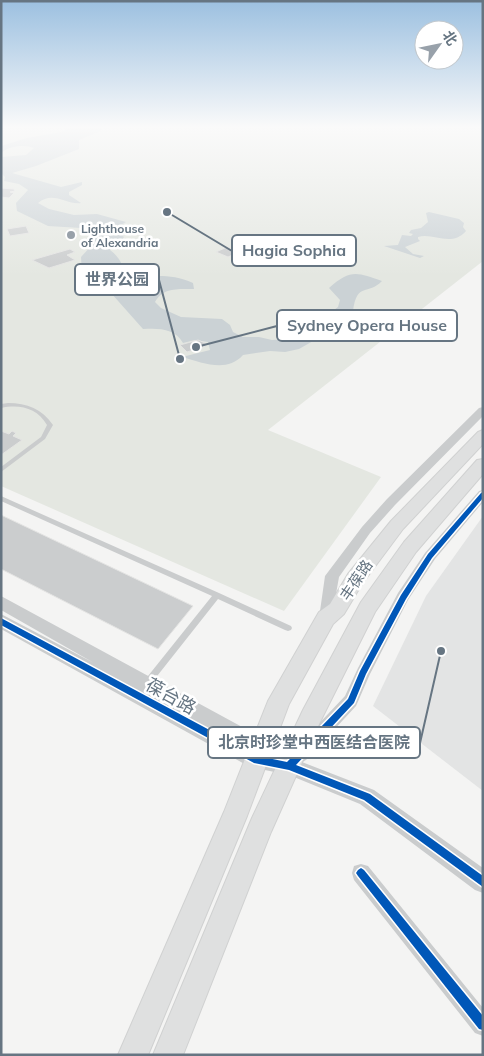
<svg xmlns="http://www.w3.org/2000/svg" width="484" height="1056" font-family="Mulish,'Noto Sans SC',sans-serif">
<style>
.built{fill:#e3e4e4}
.green{fill:#e4e7e1}
.water{fill:#cbd2d5}
.building{fill:#cbcdce;stroke:#e4e4e3}
.lines{fill:none;stroke-linecap:round;stroke-linejoin:round}
.secondary-casing{stroke:#d0d1d1;stroke-width:2}
.service{fill:#cacccd;fill-rule:evenodd}
.minor{fill:#cacccd;fill-rule:evenodd}
.tertiary{fill:#cacccd;fill-rule:evenodd}
.secondary{fill:#dfe0e0;fill-rule:evenodd}
.cycleway-casing{stroke:#fff;stroke-width:3}
.cycleway{fill:#0057b8;fill-rule:evenodd}
.poi-dot{fill:#98a1aa;stroke:#fff;stroke-width:2}
.labels{text-anchor:middle;dominant-baseline:central;stroke-width:5;stroke-linejoin:round;paint-order:stroke}
.far-poi-label{font-size:12px;font-weight:bold;fill:#667582;stroke:#fff;text-anchor:start}
.street-label{font-size:15px;fill:#667582;stroke:#fff}
.near-street-label{font-size:18px;fill:#667582;stroke:#fff}
.leader{fill:none;stroke:#667582;stroke-width:2}
.callout-dot{fill:#667582;stroke:#fff;stroke-width:2}
.callout{fill:#fff;stroke:#667582;stroke-width:2}
.callout-label{font-size:16px;text-anchor:middle;font-weight:bold;fill:#667582}
</style>
<rect width="100%" height="100%" fill="#f4f4f3"/>
<!-- built -->
<path class="built" d="M483 516V791L373 706 426 596Z"/>
<!-- green -->
<path class="green" d="M1 128H483V261L268 430 381 477 284 611 1 486Z"/>
<!-- water -->
<path class="water" d="M69 128 103 129 101 131 79 140V149L36 166 12 173 61 187 82 182V185L69 192V195L81 203C66 205 53 190 38 203L49 209 74 215 97 214 126 222 114 229 124 237 120 242 111 245 110 250C118 256 124 264 123 275 148 279 168 271 193 283L194 289C179 289 163 287 155 302L161 308 181 317 222 319 230 325 233 332 243 337H259L272 340 286 339 308 329 338 307 340 300 329 288C350 269 357 272 382 281 368 296 357 281 353 311L327 333 299 349 285 352 270 351 243 355C227 373 203 363 182 357L210 350 208 342 195 340 183 343C175 328 158 328 143 329L111 293 86 280 82 275 81 257 92 245V232L81 228 48 226 17 211 16 203 28 190 19 184 4 181 5 177 1 173V157L26 155 34 148C25 144 8 146 1 153V146L27 138 61 132Z
M429 212 459 219 464 223 463 227 466 231C451 248 433 232 418 237V239L420 241 405 247 413 254 424 256 420 258 384 246 398 245 402 235 411 236 413 234 409 233 411 230 421 228 428 222 426 213Z"/>
<!-- building -->
<path class="building" d="M1 188 14 189 15 191 10 192 14 193 9 198 1 197Z
M26 226 29 233 10 236 7 229Z
M227 247 239 252 228 257 216 252Z
M70 249 75 252 67 255 75 260 49 268 32 260Z
M198 340 205 343 206 346 187 352 180 345Z
M1 431 9 434 12 431 16 433 13 436 22 440 1 455Z
M1 515 193 606 158 649 1 569Z"/>
<g class="lines">
<defs>
<path id="secondary" d="M483 430V444L403 529 362 584 344 614 333 624 289 704 247 816 148 1055H118L224 812 268 701 319 612 330 604 348 574 391 521 478 432Z
M483 459V474L416 552 375 612 320 722 271 832 183 1055H153L252 818 303 710 361 602 404 542 477 460Z"/>
</defs>
<!-- secondary casing -->
<use href="#secondary" class="secondary-casing"/>
<!-- service -->
<path class="service" d="M8 403C27 403 42 409 53 425L45 439 1 472V467L41 437 47 425C37 408 20 404 1 408V404Z
M1 496 219 593 291 626 292 628 291 630 288 631 285 630 218 599 150 685 147 686 144 685 143 683 144 681 212 596 1 501Z"/>
<!-- minor -->
<path class="minor" d="M483 407V416L395 505 370 533 339 577 331 622 326 624 321 622 319 618 325 576 362 527 387 499 479 408Z
M483 490V502L435 559 408 600 370 674 356 706 306 760 300 763 294 760 292 755 294 750 345 696 358 668 398 593 425 553 479 491Z
M361 864 368 866 483 1008V1036L475 1033 354 880 352 873 354 866Z"/>
<!-- tertiary -->
<path class="tertiary" d="M1 596 277 746 280 752 279 755 289 757 374 790 483 868V893L475 890 360 804 289 775 250 767 1 629V614L94 663 1 610Z"/>
<!-- secondary -->
<use href="#secondary" class="secondary"/>
<defs>
<path id="cycleway" d="M483 492V498L432 558 406 599 366 674 354 703 296 765 370 794 483 876V887L364 800 289 770 254 763 1 625V618L258 756 287 762 348 699 360 671 401 595 428 554 481 493Z
M361 868 364 870 483 1016V1030L479 1029 358 876 356 873 358 870Z"/>
</defs>
<!-- cycleway casing -->
<use href="#cycleway" class="cycleway-casing"/>
<!-- cycleway -->
<use href="#cycleway" class="cycleway"/>
</g>
<!-- sky -->
<linearGradient id="sky" x2="0" y2="1"><stop stop-color="#9cc0e0"/><stop offset="0.46" stop-color="#fafafa"/><stop offset="1" stop-color="#fafafa" stop-opacity="0"/></linearGradient>
<rect width="484" height="276" fill="url(#sky)"/>
<!-- markers -->
<circle class="poi-dot" cx="71" cy="235" r="5"/>
<g class="labels">
<!-- far-poi labels -->
<g class="far-poi-label">
<text x="81" y="228">Lighthouse<tspan x="81" dy="14">of Alexandria</tspan></text>
</g>
<!-- street labels -->
<g class="street-label">
<text transform="translate(356 580) rotate(-56)">丰葆路</text>
</g>
<!-- near-street labels -->
<g class="near-street-label">
<text transform="translate(171 696) rotate(29)">葆台路</text>
</g>
</g>
<!-- callouts -->
<path class="leader" d="M167 212L232 251M180 359L159 280M196 347L277 326M441 651L420 743"/>
<g class="callout-dot">
<circle cx="167" cy="212" r="5"/>
<circle cx="180" cy="359" r="5"/>
<circle cx="196" cy="347" r="5"/>
<circle cx="441" cy="651" r="5"/>
</g>
<g class="callout">
<rect x="232" y="235" width="124" height="31" rx="5"/>
<rect x="75" y="264" width="84" height="31" rx="5"/>
<rect x="277" y="310" width="180" height="31" rx="5"/>
<rect x="208" y="727" width="212" height="31" rx="5"/>
</g>
<g class="callout-label">
<text x="294" y="256">Hagia Sophia</text>
<text x="117" y="285">世界公园</text>
<text x="367" y="331">Sydney Opera House</text>
<text x="314" y="748">北京时珍堂中西医结合医院</text>
</g>
<!-- border -->
<rect width="484" height="1056" fill="none" stroke="#667582" stroke-width="5"/>
<!-- north arrow -->
<g transform="translate(439 45) rotate(57)"><circle r="24" fill="#ffffff" stroke="#c2c8cd"/>
<path d="M0-4L9 19L0 12L-9 19Z" fill="#98a1aa"/>
<text y="-8" font-size="14" font-weight="bold" text-anchor="middle" fill="#667582">北</text>
</g>
</svg>
